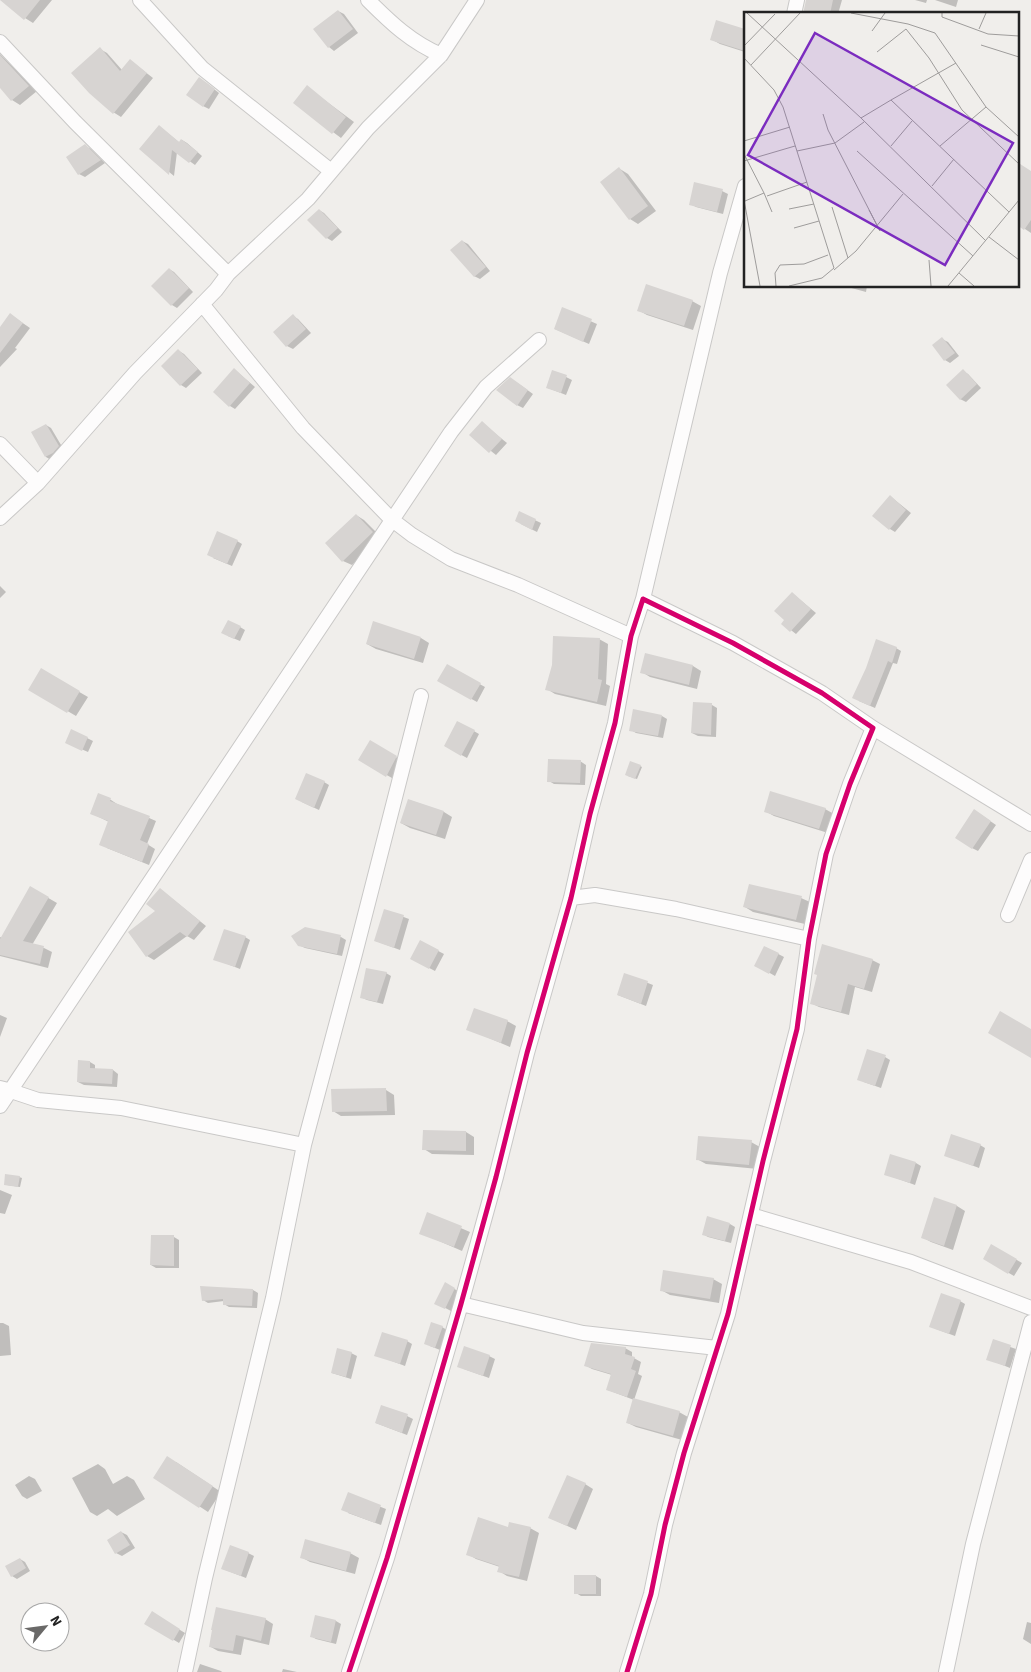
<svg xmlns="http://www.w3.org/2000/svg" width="1031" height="1672" font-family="'Source Sans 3',sans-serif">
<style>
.shadow{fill:#0003}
.building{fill:#d7d4d2}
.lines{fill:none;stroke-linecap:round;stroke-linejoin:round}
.street-casing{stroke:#c9c8c7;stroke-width:16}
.street{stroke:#fdfcfc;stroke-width:14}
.cycleway-casing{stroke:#fff;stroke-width:8}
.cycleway{stroke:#d6006c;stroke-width:5}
.inset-road{fill:none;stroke:#9e9c9b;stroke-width:1}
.view{fill:#7b2cbf;fill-opacity:0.15;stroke:#7b2cbf;stroke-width:2.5}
.inset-edge{fill:none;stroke:#222;stroke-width:2.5}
</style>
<rect width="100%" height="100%" fill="#f0eeeb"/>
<!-- shadow -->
<path class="shadow" d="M10 0H52L33 23 25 18Z
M807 0H842L838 14H804Z
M915 0H927L926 3Z
M935 0H958L956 7Z
M338 11 344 14 358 33 334 51 329 47 315 29Z
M745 30V52L720 44 711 39Z
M100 49 107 53 122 70 131 61 153 78 121 117 113 112Z
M0 54 37 91 20 105 12 100 0 86Z
M205 82 219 93 209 109 203 106Z
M307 87 354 122 341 138 294 103Z
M160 127 180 143 182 140 187 143 202 156 195 165 177 152 174 176 141 149Z
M85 146 91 149 105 163 85 177 79 174Z
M620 169 628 174 656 211 638 224 630 219Z
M1031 172V233L1025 229Z
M722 191 728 194 723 214 696 207 691 204Z
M319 210 324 213 342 232 332 241 327 238 309 220Z
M462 241 468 244 490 271 480 279 474 276Z
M169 269 174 272 193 292 177 308 172 305Z
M844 286H867L866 292Z
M692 301 701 306 693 330 647 315 638 310Z
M563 309 597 324 589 344 555 329Z
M11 315 30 328 15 348 17 349 0 367V328Z
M293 316 298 319 311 333 293 349 287 346 275 332Z
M942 339 948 342 959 356 950 363 945 360Z
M179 351 184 354 202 373 186 388 181 385Z
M235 370 255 387 235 409 230 406Z
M963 371 968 374 981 388 966 402 960 399Z
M566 377 572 380 566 395 548 388Z
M516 382 533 394 523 408 517 405Z
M482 423 507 443 496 455 471 435Z
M46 425 51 428 64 450 51 460 46 457Z
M890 496 911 513 895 532 890 529Z
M520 513 541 523 537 532 521 524Z
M356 515 364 520 381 537 352 565 343 561Z
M237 541 242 544 232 566 213 558Z
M0 586 6 592 0 598Z
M792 593 816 613 796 634 783 624 786 620Z
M240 627 245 630 240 641 228 636Z
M421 638 429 643 423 663 376 649 367 644Z
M599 639 608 644 606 684 610 686 606 706 555 694 547 689Z
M896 648 901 651 897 664 893 663 875 708 859 701Z
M646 654 693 666 701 671 697 689 650 677 642 672Z
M447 666 485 687 477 702 439 681Z
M41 670 88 697 76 716 30 689Z
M694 704 712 705 717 708 716 737 698 736 692 733Z
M662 716 667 719 663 738 636 733 631 730Z
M458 722 479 734 467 758 445 746Z
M87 738 93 741 88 752 72 745Z
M370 742 401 760 392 778 360 760Z
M580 761 586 765 585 785 554 784 549 781Z
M640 766 642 767 637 779 628 776Z
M324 782 329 785 319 810 302 802Z
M99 794 111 800 117 804 156 821 147 844 155 849 149 865 107 848 109 822 91 813Z
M409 800 444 812 452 817 445 839 410 828 401 823Z
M825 809 834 814 828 833 774 816 765 811Z
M980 814 996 825 978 851 972 848Z
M31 888 57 903 32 945 44 948 52 952 48 968 0 956V937L2 938Z
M160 889 206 926 194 940 187 936 154 960 147 956 157 911Z
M801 898 810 902 805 924 753 912 745 907Z
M385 910 409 919 400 950 376 941Z
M305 928 341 937 346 940 342 956 305 948 299 945Z
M245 937 250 940 240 969 215 959Z
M421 942 444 954 435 971 412 959Z
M765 947 784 957 775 976 756 965Z
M872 960 880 964 872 992 855 987 849 1015 819 1007 811 1003 818 975Z
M386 973 391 976 383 1004 367 1000 361 997Z
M625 974 653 985 646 1006 618 995Z
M0 1015 7 1018 0 1037Z
M507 1021 516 1026 510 1047 468 1029Z
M885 1057 890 1060 881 1088 864 1082Z
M90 1062 95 1065V1070H113L118 1074 117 1087 84 1085 78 1082Z
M386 1090 394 1095 395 1115 341 1116 333 1111Z
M466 1132 474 1137V1155L432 1154 424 1149Z
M751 1142 760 1147 758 1169 706 1164 697 1159Z
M980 1145 985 1148 979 1168 945 1155Z
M916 1163 921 1166 915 1185 885 1174Z
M19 1177 22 1178 20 1187 7 1185Z
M0 1190 12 1195 5 1214 0 1213Z
M935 1199 957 1206 965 1211 953 1250 931 1242 922 1237Z
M428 1214 470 1232 462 1251 421 1233Z
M730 1224 735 1227 731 1243 708 1237 703 1234Z
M152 1236 174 1237 179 1240V1268H156L151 1265Z
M992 1246 1022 1263 1014 1276 985 1259Z
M713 1279 722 1284 719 1303 670 1295 661 1290Z
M445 1284 460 1292 451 1311 436 1303Z
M202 1288 253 1290 258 1293 257 1308 229 1307 224 1304V1301L208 1303 203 1300Z
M960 1301 965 1304 955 1336 936 1329Z
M0 1323H3L9 1326 11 1355 0 1356Z
M442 1327 447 1330 440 1350 430 1346Z
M407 1341 412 1344 405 1366 376 1355Z
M993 1341 1016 1349 1010 1368 988 1359Z
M625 1348 632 1352V1357L641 1362 638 1374 642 1376 634 1400 679 1412 688 1417 682 1440 636 1427 628 1423 634 1400 608 1390 612 1375 592 1369 585 1365Z
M351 1353 357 1356 351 1379 332 1373Z
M489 1356 495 1359 489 1378 464 1369Z
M407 1416 413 1419 407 1435 376 1423Z
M176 1462 221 1492 208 1512 155 1477Z
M98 1464 105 1469 113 1484 127 1476 134 1480 145 1499 117 1516 108 1509 97 1516 90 1512 72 1478Z
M29 1476 35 1479 42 1491 27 1499 22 1496 15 1485Z
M585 1484 593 1489 576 1530 550 1518Z
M348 1494 386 1509 381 1525 348 1513Z
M530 1528 539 1533 527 1581 507 1576 499 1571 500 1567 476 1559 468 1554 509 1529Z
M121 1532 127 1535 135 1548 122 1556 116 1553Z
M248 1553 254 1556 246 1578 223 1569Z
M350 1553 359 1558 355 1574 310 1562 301 1557Z
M20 1559 25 1562 30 1571 17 1579 12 1576Z
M596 1576 601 1579V1596H581L576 1593Z
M152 1613 185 1633 179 1643 146 1623Z
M316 1616 336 1621 341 1624 336 1644 316 1639 311 1636Z
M265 1619 273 1624 269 1645 244 1639 241 1655 218 1651 211 1647Z
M1027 1622 1031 1623V1644L1023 1639Z
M200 1664 221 1671 222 1672H197Z
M283 1669 297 1672H282Z"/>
<!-- building -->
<path class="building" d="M0 0H40L24 20Z
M806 0H833L830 14H803Z
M338 10 353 29 328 48 313 29Z
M716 20 745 29V51L710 40Z
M100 47 120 71 130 59 147 73 113 114 89 93 71 73Z
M0 55 29 86 11 101 0 88Z
M199 77 215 89 203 107 186 95Z
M307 85 346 117 332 134 293 103Z
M159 125 179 142 181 139 198 152 189 163 172 150 169 175 139 149Z
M85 144 101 160 78 175 66 157Z
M1017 162 1031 171V220L1024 230 1017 225Z
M619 167 648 206 629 220 600 182Z
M694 182 723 189 717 212 689 205Z
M319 209 338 228 326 239 307 220Z
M462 240 486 267 474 277 450 250Z
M169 268 189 288 171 306 151 286Z
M646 284 693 300 684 326 637 311Z
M562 307 592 319 583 342 554 329Z
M10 313 23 323 0 353V327Z
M293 314 306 329 286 347 273 332Z
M942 337 955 353 944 361 932 345Z
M178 349 198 369 180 386 161 366Z
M234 368 250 383 229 407 213 392Z
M963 369 977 384 960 400 946 385Z
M552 370 567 375 561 393 546 388Z
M510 377 528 390 517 406 496 390Z
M482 421 502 439 489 453 469 435Z
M46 424 59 446 53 453 45 457 31 432Z
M890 495 906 510 889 530 872 516Z
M519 511 536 519 532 530 515 521Z
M356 514 373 532 342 562 325 543Z
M217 531 238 540 227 564 207 555Z
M792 592 811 609 790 632 781 624 784 620 774 611Z
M228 620 241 626 234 639 221 633Z
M373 621 421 637 414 659 366 644Z
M553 636 600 638 598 679 602 680 597 702 545 690 552 665Z
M876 639 897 647 892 663 888 661 870 706 852 698 866 668Z
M645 653 693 665 689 685 640 673Z
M447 664 481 683 471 700 437 681Z
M41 668 80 691 67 713 28 690Z
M693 702 712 703 711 735 691 733Z
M633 709 662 715 658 736 629 731Z
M457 721 475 730 461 756 444 746Z
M71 729 88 737 82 751 65 743Z
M370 740 397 756 386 777 358 760Z
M548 759 581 760 580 783 547 782Z
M630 761 641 765 635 779 625 775Z
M306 773 325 781 314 808 295 799Z
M770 791 826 808 819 829 764 812Z
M98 793 111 798 110 801 150 816 140 840 149 844 142 862 99 845 108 821 90 814Z
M408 799 444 811 436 835 400 823Z
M974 809 991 821 972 849 955 838Z
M749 884 802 896 796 920 743 907Z
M30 886 49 897 23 941 44 946 40 964 0 955V939Z
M160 888 200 921 187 937 180 932 146 957 128 932 155 911 146 904Z
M384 909 404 915 394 948 374 941Z
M305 927 341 935 337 954 298 946 291 936Z
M224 929 246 936 235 967 213 960Z
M420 940 439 950 429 969 410 959Z
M822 944 873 959 864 989 848 984 841 1012 810 1004 817 975 814 974Z
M764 946 779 953 769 974 754 966Z
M366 968 387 972 377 1002 360 998Z
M624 973 648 981 641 1004 617 995Z
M474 1008 508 1020 501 1043 466 1030Z
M1000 1011 1031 1029V1058L988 1033Z
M867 1049 886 1055 875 1086 857 1080Z
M78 1060 90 1061V1068L113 1069 112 1084 77 1082Z
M386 1088 387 1111 332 1112 331 1089Z
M423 1130 466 1131V1151L422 1150Z
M951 1134 981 1144 973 1166 944 1156Z
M698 1136 752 1140 749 1165 696 1160Z
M890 1154 916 1162 910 1183 884 1175Z
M5 1174 20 1176 18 1187 4 1185Z
M934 1197 957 1205 944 1246 921 1238Z
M427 1212 462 1226 454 1247 419 1234Z
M707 1216 730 1223 725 1241 702 1235Z
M151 1235H174V1266L150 1265Z
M991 1244 1017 1259 1008 1274 983 1259Z
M663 1270 714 1278 710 1299 660 1291Z
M445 1282 455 1288 445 1309 434 1304Z
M200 1286 253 1289 252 1306 223 1305V1299L202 1301Z
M941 1293 961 1300 949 1334 929 1327Z
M431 1322 443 1326 435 1348 424 1344Z
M382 1332 408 1340 400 1364 374 1356Z
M993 1339 1011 1345 1005 1366 986 1360Z
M591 1343 626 1347 625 1354 635 1357 631 1369 636 1371 627 1397 606 1390 611 1374 584 1366Z
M464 1346 490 1355 483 1376 457 1367Z
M337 1348 352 1352 346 1377 331 1373Z
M633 1398 680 1411 673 1436 626 1423Z
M381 1405 408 1414 402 1433 375 1423Z
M167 1456 213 1486 199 1508 153 1478Z
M567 1475 586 1483 567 1526 548 1518Z
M348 1492 381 1505 375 1523 341 1510Z
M478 1517 508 1527 509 1522 531 1527 519 1577 497 1572 499 1566 466 1555Z
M121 1531 130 1545 115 1554 107 1540Z
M305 1539 351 1552 346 1571 300 1558Z
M230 1545 249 1552 241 1576 221 1569Z
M20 1558 26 1568 11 1577 5 1566Z
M574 1575H596V1594H574Z
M216 1607 266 1618 261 1641 236 1635 233 1651 209 1647 212 1630H211Z
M152 1611 180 1629 173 1641 144 1624Z
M315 1615 336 1620 331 1642 310 1637Z"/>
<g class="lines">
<defs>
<path id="street" d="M140 0 202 68 331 171
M368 0C391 23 411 42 441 55
M794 14 797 0
M0 42 75 122 228 274
M202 304 303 428 391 519 412 535 451 559 518 585 631 636
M0 444 38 483
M0 518 38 483 135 373 216 290 228 274 308 199 368 128 441 55 477 0
M643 599 720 273 745 186
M873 728 1031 824
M571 898 595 895 676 909 809 939
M1008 915 1031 860
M0 1088 8 1090 38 1100 121 1108 304 1145
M0 1106 451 432 486 387 539 340
M751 1215 911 1262 1031 1308
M461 1304 583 1333 717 1348
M185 1672 205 1578 273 1298 304 1145 355 954 421 696
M349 1672 387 1558 461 1304 496 1177 527 1053 571 898 590 814 615 723 631 636 643 599 733 643 822 693 873 728 850 784 826 854 809 939 797 1029 763 1161 728 1314 684 1453 665 1525 651 1594 627 1672
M946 1672 973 1544 1031 1322"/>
</defs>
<!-- street casing -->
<use href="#street" class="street-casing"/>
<!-- street -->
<use href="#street" class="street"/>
<defs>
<path id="cycleway" d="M349 1672 387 1558 461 1304 496 1177 527 1053 571 898 590 814 615 723 631 636 643 599 733 643 822 693 873 728 850 784 826 854 809 939 797 1029 763 1161 728 1314 684 1453 665 1525 651 1594 627 1672"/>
</defs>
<!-- cycleway casing -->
<use href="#cycleway" class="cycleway-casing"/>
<!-- cycleway -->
<use href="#cycleway" class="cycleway"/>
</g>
<!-- overview -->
<g transform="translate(744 12)">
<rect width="275" height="275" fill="#f0eeeb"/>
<path class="inset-road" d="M3 1 117 106M107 1 164 12 191 21 242 95 275 125M198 1V5L244 22 275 24M162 17 185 46 218 98 275 152M235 17 242 1M128 19 141 1M237 33 275 45M0 34 31 2M133 40 162 17M0 46 30 78 39 95 90 256 78 266 45 274M7 53 56 1M147 88 212 51M79 102 84 118 136 219 125 198M0 129 46 115M147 134 168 109M196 134 242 95M53 139 91 131 120 110M113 139 229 244M0 142 20 181M0 149 51 134M188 174 210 147M23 184 63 170M0 188 16 274M1 189 20 181 28 200M88 195 104 246M45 197 70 192M50 216 75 209M245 225 275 248M242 229 117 106 147 88 265 200M185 248 187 274M90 258 112 239 159 182M215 261 230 274M32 274 31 261 36 253 60 252 84 243M204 274 275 188"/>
<path class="view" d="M71 21 269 131 201 253 4 143Z"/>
<rect width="275" height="275" class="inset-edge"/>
</g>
<!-- north arrow -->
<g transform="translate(45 1627) rotate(61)"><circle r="24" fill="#ffffff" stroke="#a7a7a7"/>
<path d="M0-4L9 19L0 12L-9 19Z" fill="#6a6968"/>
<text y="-8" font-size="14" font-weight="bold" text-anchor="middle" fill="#222222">N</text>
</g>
</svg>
